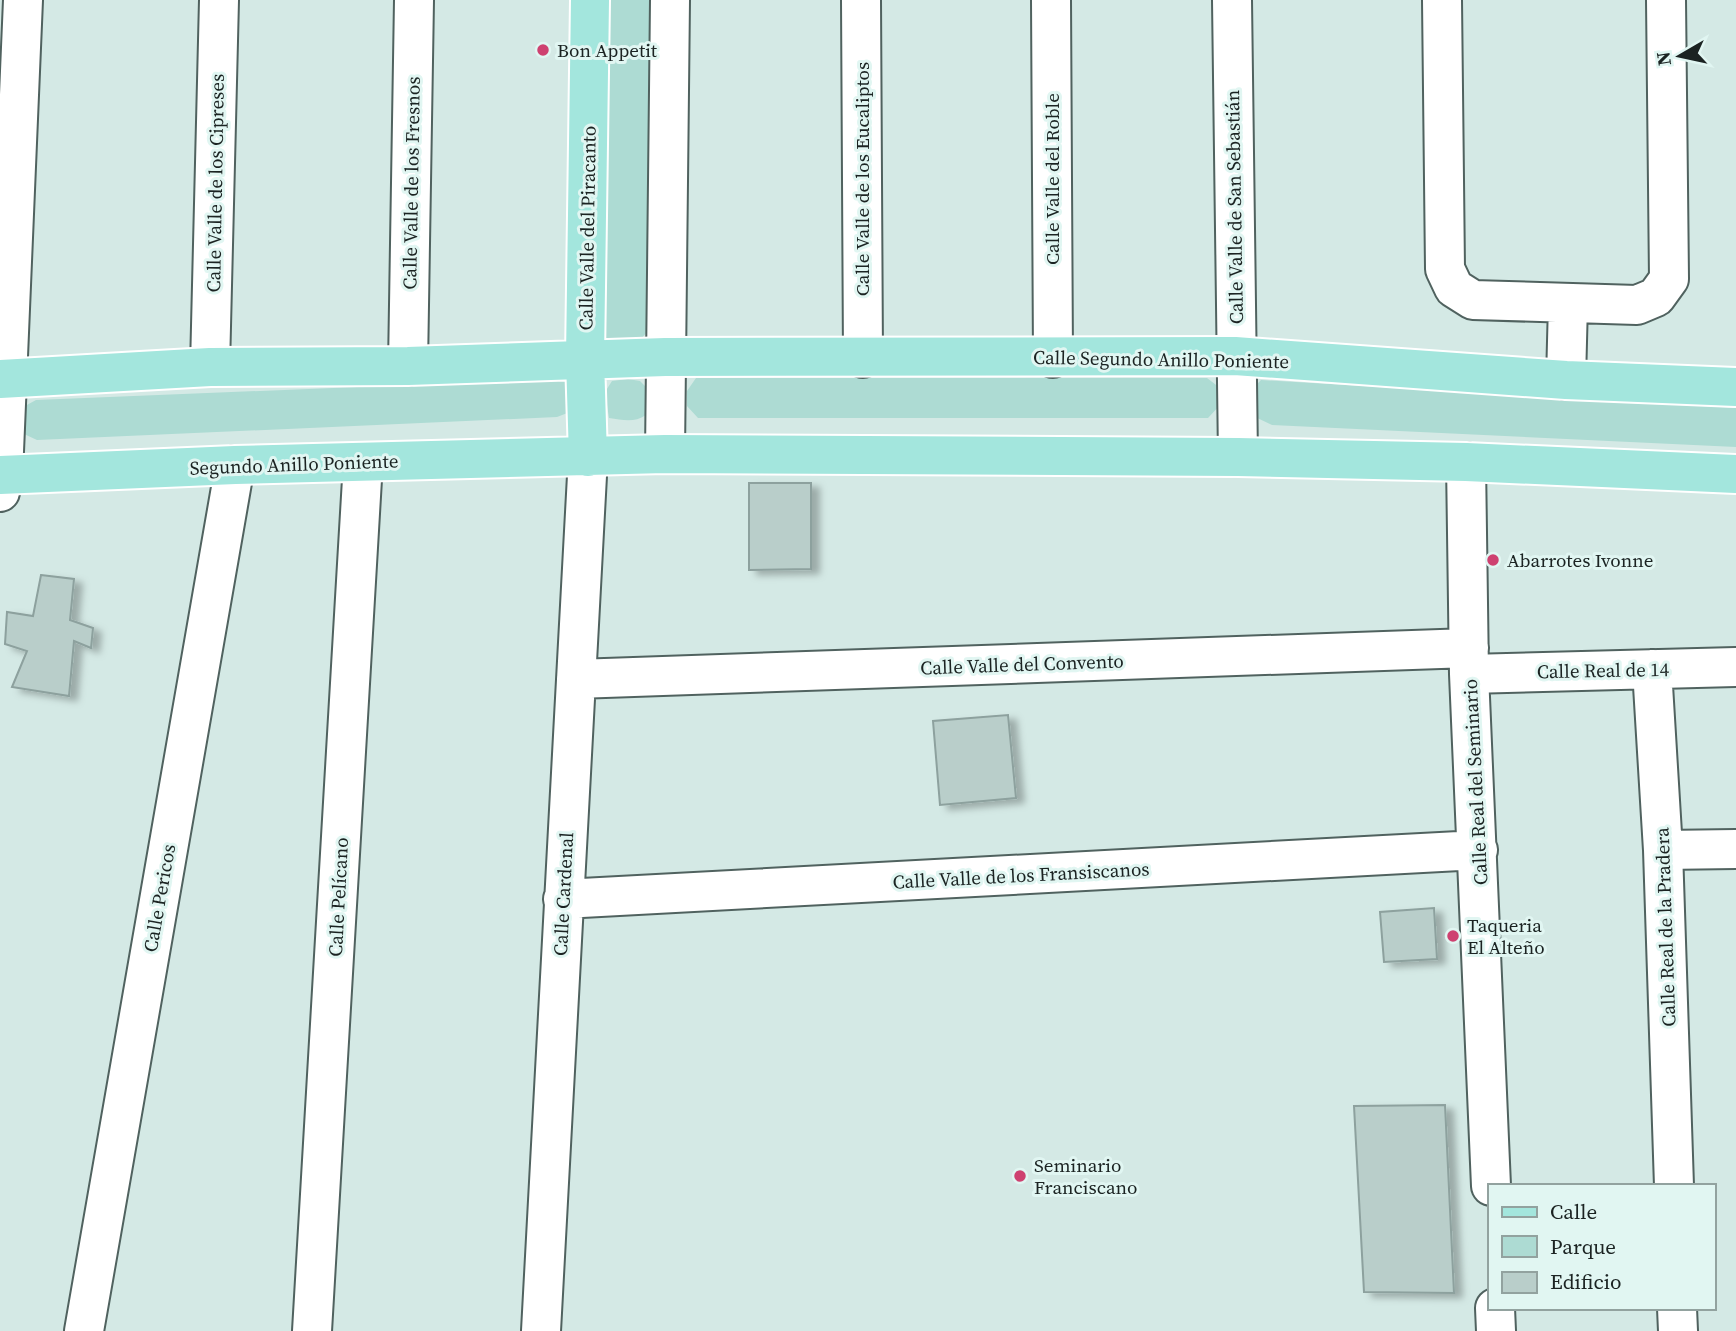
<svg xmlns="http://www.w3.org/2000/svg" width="1736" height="1331" font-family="'Source Serif 4',serif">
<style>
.green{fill:#addbd3}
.building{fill:#b9ceca;stroke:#8da19e;stroke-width:2;filter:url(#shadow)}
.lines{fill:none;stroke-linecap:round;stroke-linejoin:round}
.minor-casing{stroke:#50625f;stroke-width:42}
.major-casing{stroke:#fff;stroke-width:42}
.minor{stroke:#fff;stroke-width:38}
.major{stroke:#a3e6dd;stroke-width:38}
.poi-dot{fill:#ce4170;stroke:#e1f6f2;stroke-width:2.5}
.labels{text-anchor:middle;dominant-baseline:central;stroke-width:6;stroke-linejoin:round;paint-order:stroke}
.poi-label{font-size:19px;fill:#1b2322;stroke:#e1f6f2;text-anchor:start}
.street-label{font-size:19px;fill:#1b2322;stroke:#e1f6f2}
</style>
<defs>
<filter id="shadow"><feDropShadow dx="8" dy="4.5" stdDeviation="3.5" flood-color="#0004"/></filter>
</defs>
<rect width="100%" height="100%" fill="#d4e9e5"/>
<!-- green -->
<path class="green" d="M607 0H653L647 332 635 346 605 348 600 287Z
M696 378H1207L1220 388 1222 403 1208 418H698L687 406V391Z
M553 379 567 380 570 412 557 417 37 440 24 434 19 420 25 406 36 400Z
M628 379 640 381 651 392 646 415C634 423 623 420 609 418L605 392 612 381Z
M1261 380 1736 408V447L1272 425 1251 415 1247 395Z"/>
<!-- building -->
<path class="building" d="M749 483H811V569L749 570Z
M41 575 74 579 70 620 93 628 91 648 74 641 69 696 12 687 27 651 5 644 7 612 33 616Z
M1008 715 1016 798 940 805 933 721Z
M1434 908 1437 959 1384 962 1380 912Z
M1445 1105 1454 1293 1364 1292 1354 1106Z"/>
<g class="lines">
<defs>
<path id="minor" d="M861 0 863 358
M1051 0 1053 358
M1232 0 1238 457
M1442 0 1445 269 1454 288 1473 300 1637 305 1656 297 1669 279 1666 0
M408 366 414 0
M210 367 219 0
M1566 380 1568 303
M665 454 670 0
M1466 462 1469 674 1491 1186
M0 492 3 475 23 0
M1652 669 1663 850 1674 1186
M1469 674 1736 667
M576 679 1469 648
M1663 850 1736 849
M563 899 1478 850
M1495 1308 1496 1331
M1677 1308 1678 1331
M84 1331 235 465
M312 1331 363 462
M541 1331 588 457"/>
<path id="major" d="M0 379 210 367 408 366 665 357 1235 356 1566 380 1736 387
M588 457 585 359 590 0
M0 475 235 465 665 454 1238 457 1466 462 1736 474"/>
</defs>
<!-- minor casing -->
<use href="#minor" class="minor-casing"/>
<!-- major casing -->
<use href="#major" class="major-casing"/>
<!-- minor -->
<use href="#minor" class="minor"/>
<!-- major -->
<use href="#major" class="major"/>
</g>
<!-- markers -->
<g class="poi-dot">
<circle cx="543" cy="50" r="7"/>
<circle cx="1493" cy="560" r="7"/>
<circle cx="1453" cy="936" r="7"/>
<circle cx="1020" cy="1176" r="7"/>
</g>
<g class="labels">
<!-- poi labels -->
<g class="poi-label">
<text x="557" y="50">Bon Appetit</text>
<text x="1507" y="560">Abarrotes Ivonne</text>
<text x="1467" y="925">Taqueria<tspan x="1467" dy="22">El Alteño</tspan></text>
<text x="1034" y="1165">Seminario<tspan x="1034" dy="22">Franciscano</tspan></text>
</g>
<!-- street labels -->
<g class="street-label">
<text transform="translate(862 179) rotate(-90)">Calle Valle de los Eucaliptos</text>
<text transform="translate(1052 179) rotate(-90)">Calle Valle del Roble</text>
<text transform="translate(215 183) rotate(-89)">Calle Valle de los Cipreses</text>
<text transform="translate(411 183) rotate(-89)">Calle Valle de los Fresnos</text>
<text transform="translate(1234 207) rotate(-91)">Calle Valle de San Sebastián</text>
<text transform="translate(587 228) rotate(-89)">Calle Valle del Piracanto</text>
<text transform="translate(1161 359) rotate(1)">Calle Segundo Anillo Poniente</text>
<text transform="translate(294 464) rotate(-2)">Segundo Anillo Poniente</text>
<text transform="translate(1022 664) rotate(-2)">Calle Valle del Convento</text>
<text transform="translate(1603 670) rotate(-1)">Calle Real de 14</text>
<text transform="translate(1475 782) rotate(-93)">Calle Real del Seminario</text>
<text transform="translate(1021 875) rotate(-3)">Calle Valle de los Fransiscanos</text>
<text transform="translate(563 894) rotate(-87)">Calle Cardenal</text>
<text transform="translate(338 897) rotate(-87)">Calle Pelícano</text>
<text transform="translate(159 898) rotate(-80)">Calle Pericos</text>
<text transform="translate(1665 927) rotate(-92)">Calle Real de la Pradera</text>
</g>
</g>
<!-- legend -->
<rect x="1488" y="1184" width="228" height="126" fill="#e1f6f2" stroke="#92a29f" stroke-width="2"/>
<rect x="1502" y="1207" width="35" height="10" fill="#a3e6dd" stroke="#92a29f" stroke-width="2"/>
<text x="1550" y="1219" font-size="21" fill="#1b2322">Calle</text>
<rect x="1502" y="1236" width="35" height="21" fill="#addbd3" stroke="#92a29f" stroke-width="2"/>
<text x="1550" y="1254" font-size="21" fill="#1b2322">Parque</text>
<rect x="1502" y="1272" width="35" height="21" fill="#b9ceca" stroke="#92a29f" stroke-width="2"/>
<text x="1550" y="1289" font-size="21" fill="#1b2322">Edificio</text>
<!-- north arrow -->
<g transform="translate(1680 56) rotate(261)" stroke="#e1f6f2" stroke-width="5" paint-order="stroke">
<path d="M0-5L12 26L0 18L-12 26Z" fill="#1b2322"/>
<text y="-10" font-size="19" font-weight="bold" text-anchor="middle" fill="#1b2322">N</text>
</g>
</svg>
